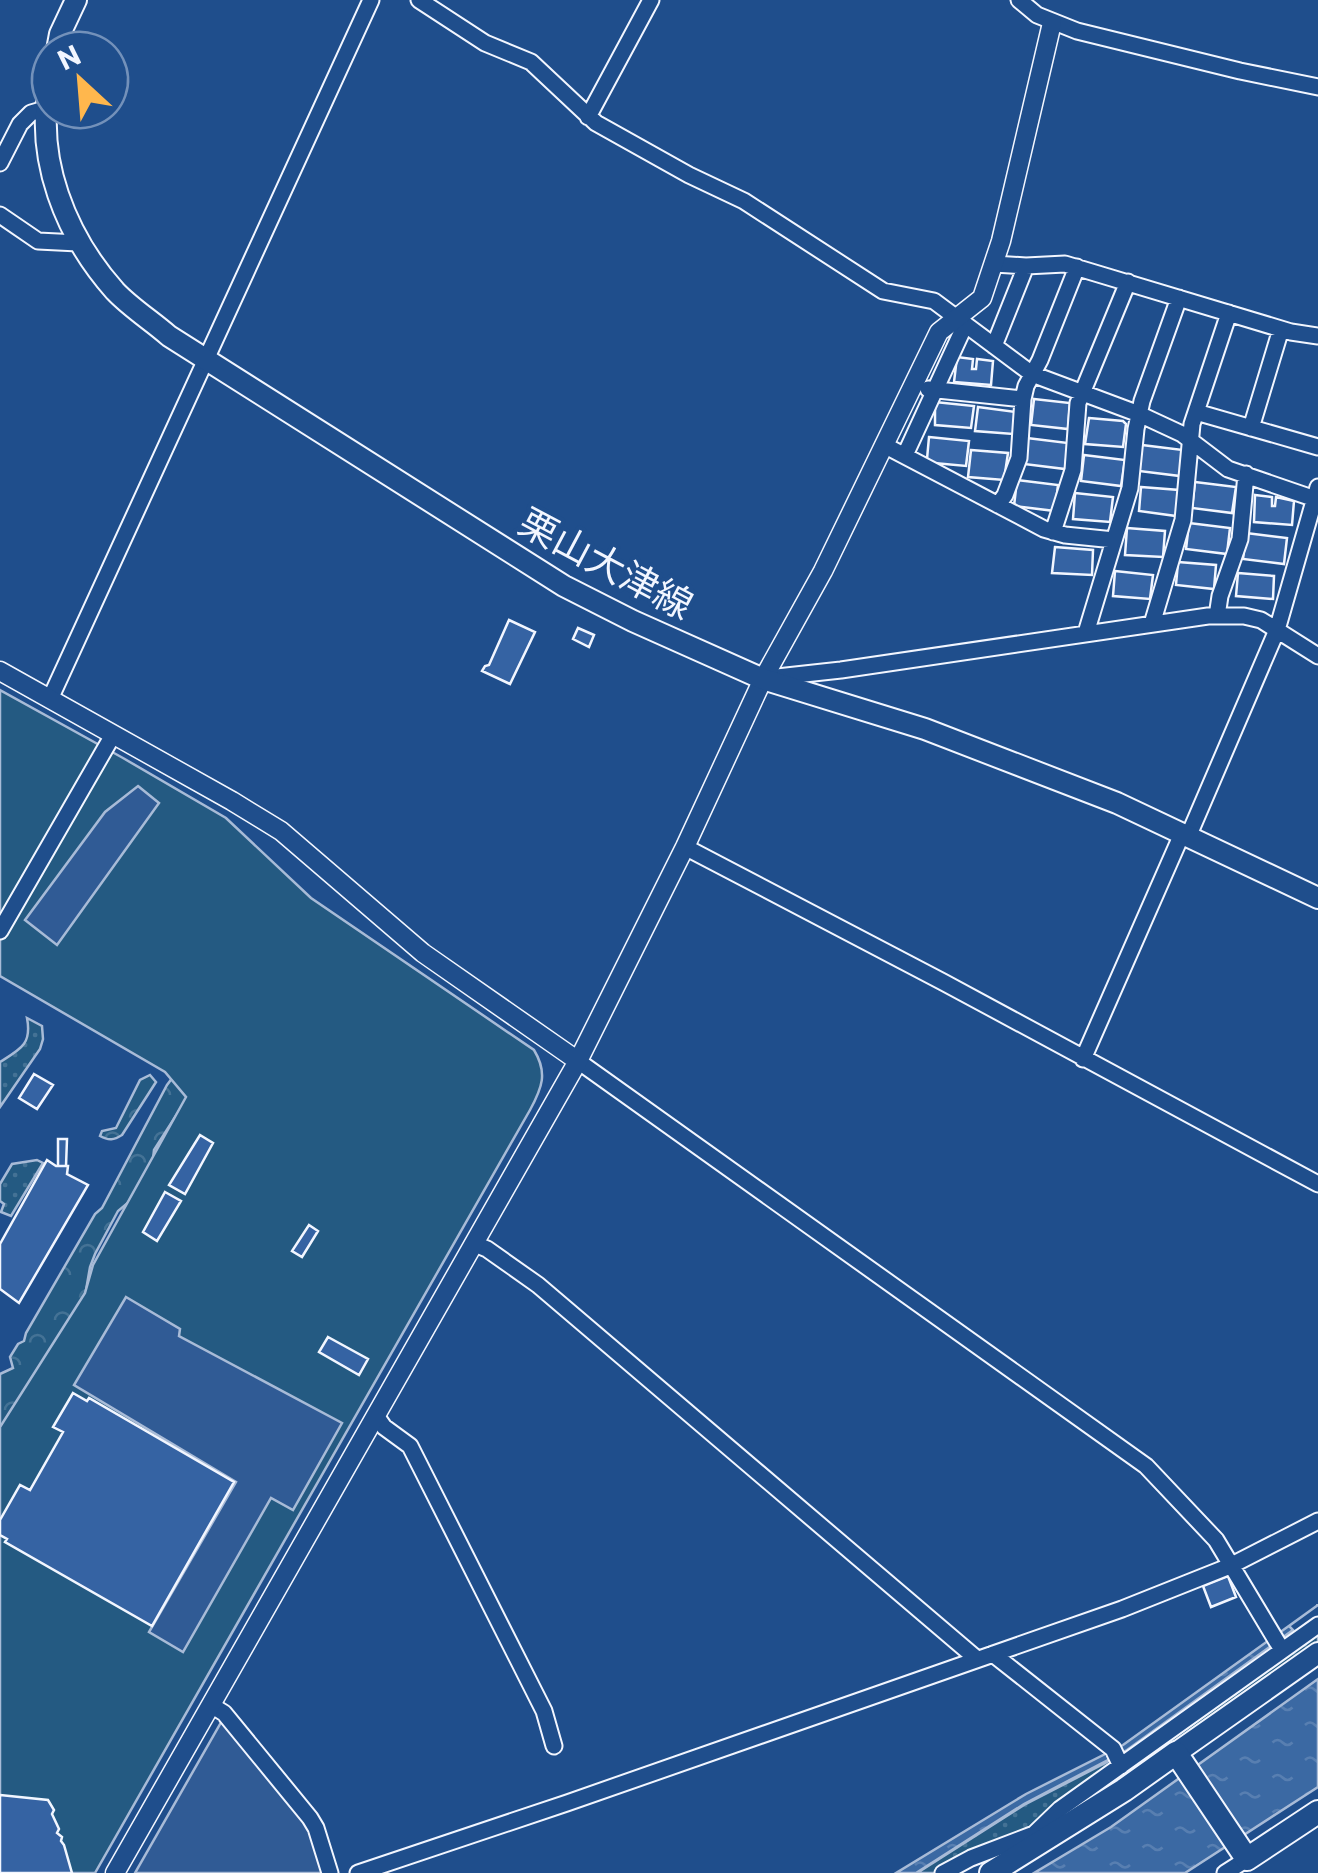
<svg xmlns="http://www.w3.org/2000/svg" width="1318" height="1873" font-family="Commissioner,'Noto Sans JP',sans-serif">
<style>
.grass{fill:url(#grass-dots);stroke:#a8bbd7;stroke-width:2.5}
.forest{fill:url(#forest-crowns);stroke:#a8bbd7;stroke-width:2.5}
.pitch{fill:#245a82;stroke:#a8bbd7;stroke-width:2.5}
.parking{fill:#305b95;stroke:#a8bbd7;stroke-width:2.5}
.water{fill:url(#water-ripples);stroke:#a8bbd7;stroke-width:2.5}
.building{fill:#3563a3;stroke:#f2f6ff;stroke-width:2.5}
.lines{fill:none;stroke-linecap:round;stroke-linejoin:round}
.minor-casing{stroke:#f2f6ff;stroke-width:19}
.tertiary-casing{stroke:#f2f6ff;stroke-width:21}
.secondary-casing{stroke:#f2f6ff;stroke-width:24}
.primary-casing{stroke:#f2f6ff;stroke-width:26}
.minor{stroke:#1f4e8c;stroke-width:15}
.tertiary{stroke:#1f4e8c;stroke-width:18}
.secondary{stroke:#1f4e8c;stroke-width:20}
.primary{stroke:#1f4e8c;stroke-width:22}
.labels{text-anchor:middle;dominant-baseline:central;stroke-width:8;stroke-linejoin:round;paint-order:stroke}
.street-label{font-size:38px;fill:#f2f6ff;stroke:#1f4e8c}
</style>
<defs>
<pattern id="grass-dots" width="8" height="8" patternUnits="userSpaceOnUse" patternTransform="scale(2.5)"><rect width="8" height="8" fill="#245a82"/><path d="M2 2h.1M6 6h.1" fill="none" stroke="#447295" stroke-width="1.8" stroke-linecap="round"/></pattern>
<pattern id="forest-crowns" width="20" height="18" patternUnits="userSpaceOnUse" patternTransform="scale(2.5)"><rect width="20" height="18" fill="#245a82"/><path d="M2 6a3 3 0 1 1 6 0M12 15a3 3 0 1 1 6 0" fill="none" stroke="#447295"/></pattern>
<pattern id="water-ripples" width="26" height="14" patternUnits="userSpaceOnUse" patternTransform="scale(2.5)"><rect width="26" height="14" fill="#3b69a3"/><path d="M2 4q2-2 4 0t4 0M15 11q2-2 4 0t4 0" fill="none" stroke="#587fb1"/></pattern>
</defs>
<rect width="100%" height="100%" fill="#1f4e8c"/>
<!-- grass -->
<path class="grass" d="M27 1018 42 1026 43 1039 40 1049 0 1107V1062C21 1049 32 1044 27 1018Z
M37 1160 43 1163 11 1216 1 1212 4 1204 0 1201V1184L12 1164Z
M1318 1630V1642L1122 1780 1042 1831Z
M1113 1759 1114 1762 1025 1833 938 1873H917L1024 1805Z"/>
<!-- forest -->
<path class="forest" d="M192 1052 213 1058 154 1150 153 1159 130 1201 118 1211 95 1254 90 1267 85 1296 0 1434V1374L13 1368 10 1357 18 1344 24 1341 26 1333 95 1214 102 1208 167 1085Z
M150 1075 156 1082 122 1135C114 1140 109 1141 100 1136L102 1131 116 1128 140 1080Z"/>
<!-- pitch -->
<path class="pitch" d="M0 690 123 758 226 818 311 898 534 1050C548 1073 542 1088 530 1110L95 1873H0V1427L85 1293 93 1265 186 1097 165 1072 0 976Z"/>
<!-- parking -->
<path class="parking" d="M138 786 159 803 57 945 25 920 105 812Z
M126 1297 180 1329 179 1336 342 1423 293 1510 271 1498 183 1652 149 1632 236 1482 74 1385Z
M223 1719 309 1826 324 1873H135Z"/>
<!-- water -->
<path class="water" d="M1318 1605 1289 1626 1293 1630 1127 1750 1024 1804 916 1873H896L1026 1794 1123 1745Z
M1318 1679V1787L1185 1873H1034L1111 1827Z"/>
<!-- building -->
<path class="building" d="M957 357 973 359 972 369H976L977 359 993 361 991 385 954 382Z
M1034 399 1070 403 1068 429 1031 425Z
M935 402 974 406 971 428 935 425Z
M978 407 1016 412 1013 434 975 431Z
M1089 418 1123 421 1126 424 1123 447 1085 444Z
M929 437 969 441 966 466 934 463 927 459Z
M1027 438 1068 443 1065 469 1024 464Z
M1142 445 1183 450 1180 476 1139 471Z
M971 450 1008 453 1004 480 968 477Z
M1084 455 1125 460 1121 486 1081 481Z
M1017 480 1058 485 1055 511 1014 506Z
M1195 482 1236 487 1232 513 1192 508Z
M1141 487 1179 490 1176 516 1139 511Z
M1075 493 1113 497 1110 522 1073 519Z
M1255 495 1272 497V506H1275L1276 497 1294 501 1292 525 1254 522Z
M1189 523 1230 528 1227 554 1186 549Z
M1127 528 1165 531 1163 557 1125 555Z
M1246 533 1287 538 1284 564 1243 559Z
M1055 547 1093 550 1092 575 1052 573Z
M1178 562 1216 565 1214 589 1176 585Z
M1115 571 1153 575 1150 599 1113 596Z
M1238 573 1274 576 1273 599 1236 596Z
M509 620 535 632 510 684 482 671 485 666 489 665Z
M578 628 594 635 589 647 573 639Z
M34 1074 53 1085 37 1109 19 1098Z
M200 1135 213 1143 185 1194 169 1185Z
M58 1139H67L66 1166H58Z
M47 1160 56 1166H68L67 1174 88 1185 19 1303 0 1289V1244Z
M165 1192 181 1201 157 1241 143 1232Z
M309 1225 318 1231 302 1257 292 1251Z
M328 1337 368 1359 359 1375 319 1352Z
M73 1393 87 1401 89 1398 234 1482 152 1626 5 1542 7 1539 0 1535V1520L20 1485 30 1490 63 1432 53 1427Z
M1228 1576 1236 1597 1211 1607 1203 1586Z
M0 1795 48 1800 54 1810 52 1814 59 1829 57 1833 62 1837 61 1841 64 1845 72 1873H0Z"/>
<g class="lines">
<defs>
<path id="minor" d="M419 0 485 43 531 62 596 123 689 175 744 201 883 291 934 301 1032 374 1139 414 1182 434 1228 469 1318 500
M1019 0 1037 15 1077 31 1240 71 1318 87
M588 117 651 0
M0 163 20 124 31 113 48 108
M0 215 38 241 78 243
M994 264 1026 266 1065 264 1291 332 1318 336
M994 346 1026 266
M928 389 1023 399
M1196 412 1318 447
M1251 428 1281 329
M884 445 1044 529 1065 535 1114 540
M905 455 965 325
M998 505 1005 495 1019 458 1023 399 1026 386 1040 360 1077 267
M1053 532 1073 470 1078 403 1128 282
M1217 616 1220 596 1240 539 1246 474
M1152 624 1183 520 1192 424 1229 313
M1086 633 1130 488 1136 429 1142 401 1179 298
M768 678 841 670 1208 616H1244L1261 620 1318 656
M50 699 371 0
M1188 837 1277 630 1318 487
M685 847 943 982 1318 1184
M0 931 113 735
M1083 1059 1182 834
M578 1061 1146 1466 1216 1540 1282 1650
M475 1244 487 1249 538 1285 977 1659
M377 1417 384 1427 410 1446 544 1711 554 1746
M993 1654 1113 1749 1121 1766
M211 1705 224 1713 310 1818 316 1828 330 1873
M1040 1843 1034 1834 1060 1809 1318 1625
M358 1873 567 1803 1122 1609 1230 1566 1318 1521
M943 1873 971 1858 1034 1834
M1225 1873 1247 1859"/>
<path id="tertiary" d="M0 671 232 801 281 831 423 953 578 1061
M115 1873 578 1061 685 847 763 679 823 571 939 332 982 298 1001 241 1052 23"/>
<path id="secondary" d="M57 50 60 34 76 0
M50 83C34 158 66 236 115 291 131 308 152 321 169 336L564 586 633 621 763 679 925 729 1117 803 1318 898
M1176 1753 1318 1653"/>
<path id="primary" d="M991 1873 1124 1790 1176 1753 1247 1859 1318 1812"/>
</defs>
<!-- minor casing -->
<use href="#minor" class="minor-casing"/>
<!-- tertiary casing -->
<use href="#tertiary" class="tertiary-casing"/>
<!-- secondary casing -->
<use href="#secondary" class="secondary-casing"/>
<!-- primary casing -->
<use href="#primary" class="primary-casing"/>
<!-- minor -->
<use href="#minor" class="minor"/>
<!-- tertiary -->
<use href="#tertiary" class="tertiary"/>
<!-- secondary -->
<use href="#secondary" class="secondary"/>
<!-- primary -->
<use href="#primary" class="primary"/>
</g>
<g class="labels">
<!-- street labels -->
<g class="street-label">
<text transform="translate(607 562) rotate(28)">栗山大津線</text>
</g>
</g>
<!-- north arrow -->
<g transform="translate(80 80) rotate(334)"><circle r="48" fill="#1f4e8c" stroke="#7391ba" stroke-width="2.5"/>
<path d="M0-8L18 38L0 25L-18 38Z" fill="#ffb74d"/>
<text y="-15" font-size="28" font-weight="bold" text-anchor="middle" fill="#f2f6ff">N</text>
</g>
</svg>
